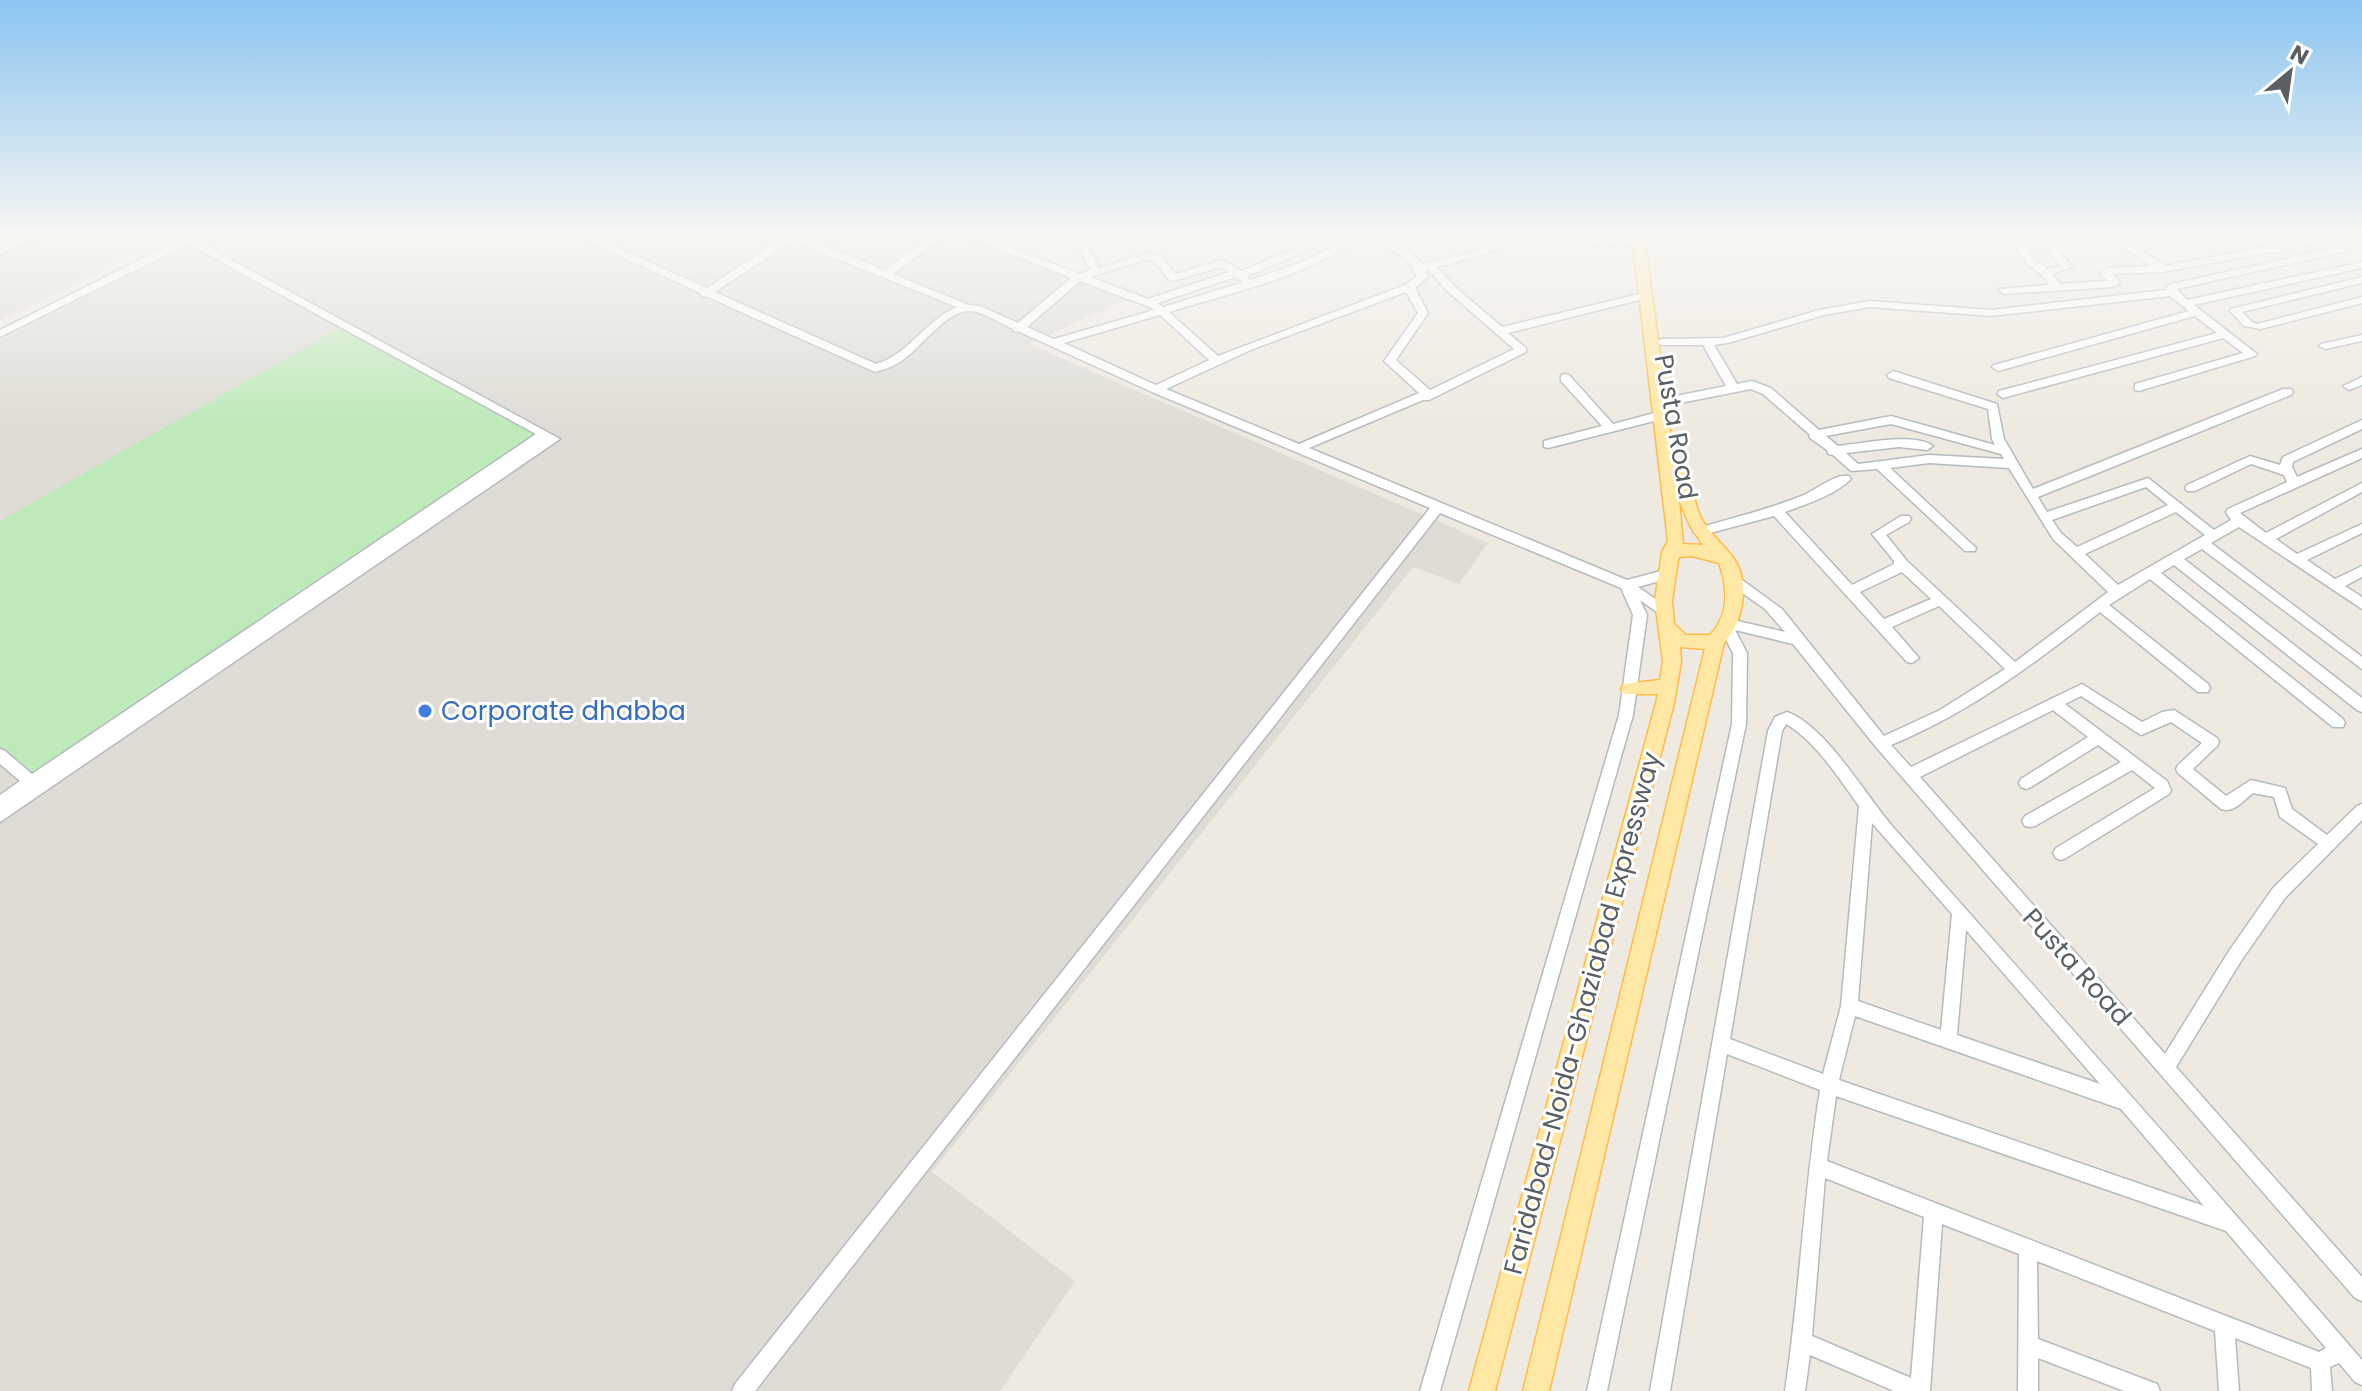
<svg xmlns="http://www.w3.org/2000/svg" width="2362" height="1391" font-family="Poppins,sans-serif">
<style>
.industrial{fill:#dedcd5}
.green{fill:#bee9ba}
.lines{fill:none;stroke-linecap:round;stroke-linejoin:round}
.river{fill:#a0dfff;fill-rule:evenodd}
.minor-casing{stroke:#b6babf;stroke-width:3}
.major-casing{stroke:#ffbb49;stroke-width:3}
.minor{fill:#fff;fill-rule:evenodd}
.major{fill:#ffe8a5;fill-rule:evenodd}
.shop-dot{fill:#3f7fe0;stroke:#fff;stroke-width:3}
.labels{text-anchor:middle;dominant-baseline:central;stroke-width:6;stroke-linejoin:round;paint-order:stroke}
.street-label{font-size:26px;fill:#595f63;stroke:#fff}
.shop-label{font-size:26px;fill:#366cbe;stroke:#fff;text-anchor:start}
</style>
<rect width="100%" height="100%" fill="#eeeae1"/>
<!-- industrial -->
<path class="industrial" d="M0 235H174L0 321Z
M209 235H959L1125 300 1029 344 1488 543 1459 584 1413 567 932 1172 1075 1281 1000 1391H0V340Z"/>
<!-- green -->
<path class="green" d="M345 325 554 439 31 782 0 755V521Z"/>
<g class="lines">
<!-- river -->
<path class="river" d="M2348 235H2362V243Z"/>
<defs>
<path id="minor" d="M28 235H41L0 255V248Z
M176 235H198L199 237 195 240 560 439 0 822V795L20 781 0 764V749L5 751 32 774 536 434 188 244 0 337V330L180 240Z
M575 235H588L707 288 787 235H799L884 270 933 235H945L893 274 969 305 980 306 1018 323 1071 278 963 235H977L1080 274 1091 270 1070 235H1080L1081 237 1112 235 1085 243 1099 268 1148 253 1162 257 1175 274 1222 260 1241 271 1328 235 1342 237 1348 242V246C1297 279 1227 294 1169 312L1218 356 1405 285 1417 276 1408 261 1373 235C1393 235 1409 249 1422 264L1473 252 1514 235H1579L1600 241 1620 238 1644 243V247L1620 244 1600 247 1563 237 1516 241 1480 256 1437 267 1454 286 1502 327 1647 292 1652 295 1651 297 1508 333 1526 348V352L1429 400H1423L1309 448 1627 580 1665 570 1671 575 1670 578 1638 587 1673 611 1671 615H1661L1640 600 1647 615 1633 715 1440 1391H1420L1619 715 1633 615 1621 588 1440 513 755 1391H732L735 1384 1430 508 1152 392 1020 332 1014 331 1013 329C1000 323 985 313 971 311 948 309 922 346 904 359 895 366 886 369 875 372L708 297 701 296 700 293ZM792 241 957 307C926 320 908 355 876 364L715 292ZM1329 241 1337 244C1311 261 1279 270 1250 280L1247 276ZM1148 259 1154 261 1169 280 1173 281 1221 267 1229 272 1148 299 1090 277ZM1425 269H1428L1446 290 1514 349 1430 390 1396 360 1428 313 1415 288 1428 277ZM1235 277 1244 282 1163 307 1158 303ZM1080 281 1152 308 1154 310 1054 339 1027 327ZM1406 292 1418 313 1384 361 1419 393 1299 444 1166 389 1253 349ZM1160 315 1209 360 1156 385 1064 343Z
M2009 235H2019L2036 261 2048 269 2060 266 2036 235H2046L2072 267 2052 274 2060 284 2107 281 2100 273 2107 268 2151 266 2108 235H2157L2152 238 2126 239 2164 266 2265 247 2250 235H2262L2276 245 2325 236 2330 239 2325 242 2282 250V253L2272 252 2162 272 2112 274 2120 283 2112 287 2004 294 1999 291 2000 289 2049 285 2042 275 2028 265Z
M2343 246 2347 247V251L2177 289 2187 300 2362 262V268L2194 305 2257 354 2255 356 2139 391 2135 390V384L2243 353 2223 338 2003 398 1997 394 1999 391 2217 333 2195 316 1998 371 1992 367 1994 365 2189 311 2170 296 1991 316 1870 307 1824 315 1728 343 1714 345 1737 384 1752 381 1771 388 1819 430 1891 416 1995 445 1992 439 1988 409 1889 378 1887 375 1893 371 1997 404 2004 439 2033 489 2283 389H2291L2293 392 2291 395 2038 497 2047 512 2148 478 2214 530 2231 520 2226 512 2228 509 2287 482 2284 475 2251 464 2195 491H2187L2185 488 2187 485 2250 456 2280 465 2283 457 2362 420V429L2293 462 2292 467 2297 477 2362 449V458L2240 513 2266 533 2362 483V492L2276 539 2297 554 2362 524V533L2307 560 2335 579 2362 566V577L2345 586 2362 597V609L2239 527 2211 543 2362 657V669L2202 549 2184 559 2362 698V712L2357 710 2174 565 2161 573 2343 719 2345 723 2343 727H2333L2150 579 2109 605 2208 684 2210 688 2208 692H2198L2100 612C2034 664 1969 713 1891 745L1911 767 2082 684 2142 722 2162 712 2174 710 2217 738 2219 742 2217 746 2193 769 2226 796 2251 780 2285 788 2292 809 2327 835 2357 806 2362 804V820L2285 898 2241 961 2176 1067 2362 1277V1301L2355 1298 1876 747 1793 644 1735 630 1747 653 1746 724 1607 1391H1587L1732 724 1733 653 1721 630 1722 624 1729 619 1785 632 1765 609 1728 583 1726 580 1728 577H1738L1782 609 1884 736 1940 710 2005 669 1939 606 1892 627 1919 658 1912 663 1907 662 1774 516 1699 536 1693 532 1695 529C1731 518 1768 510 1804 495 1817 489 1835 474 1849 476L1851 479C1835 495 1807 504 1785 512L1852 585 1894 564V561L1872 534 1901 516H1909L1911 519 1909 522 1886 535 1907 561 2015 662 2108 592 2053 539 2009 468 1929 463 1890 468 1976 548 1975 551H1965L1877 469 1851 471 1833 455 1828 454 1827 450 1810 438 1809 434 1763 394 1751 389 1660 407 1656 406V400L1726 386 1703 345H1661L1656 342 1661 339 1723 338 1819 310 1870 301 1991 310 2166 290 2167 286 2171 284ZM1891 424 2001 454 2004 459 1929 455 1858 464 1846 453 1899 447 1927 450 1933 446C1914 432 1861 444 1838 446L1826 436ZM2146 487 2168 505 2077 547 2061 533 2052 520ZM2176 512 2205 535 2118 585 2085 554ZM1902 572 1931 599 1884 619 1860 592ZM2081 696 2141 735 2171 722 2202 743 2178 765 2176 769 2178 773 2221 809C2233 814 2244 800 2253 793L2274 797 2280 817 2318 844 2273 888 2229 951 2165 1054 1920 777 2053 710 2088 737 2021 779 2019 783 2021 787 2026 789 2031 787 2098 745 2121 762 2025 816 2022 821 2025 826 2030 827 2035 826 2132 770 2155 788 2056 848 2053 853 2056 858 2061 860 2066 858 2169 794 2171 790 2167 781 2065 704Z
M2362 277V283L2242 312 2252 322 2257 324 2362 297V303L2261 329 2244 326 2230 311 2231 309Z
M2362 335V341L2325 349 2319 346 2321 344Z
M1565 374 1569 375 1613 424 1662 411 1668 415 1662 419 1548 448 1544 447V441L1602 426 1561 381V375Z
M2362 377V385L2349 390 2343 386Z
M1787 712C1826 726 1865 795 1893 827 2050 1004 2207 1181 2362 1360V1385L2355 1382 2339 1363 2330 1367 2332 1391H2312L2311 1368 2235 1338 2239 1391H2219L2215 1331 2037 1261 2038 1339 2157 1384 2160 1391H2124L2038 1358V1391H2018L2019 1254 1942 1224 1930 1391H1894L1810 1355 1805 1391H1785C1800 1291 1804 1190 1820 1090L1727 1054 1670 1391H1650L1768 731 1775 717ZM1786 724C1817 742 1839 779 1859 806L1841 1006 1823 1074 1730 1039 1782 731ZM1872 823 1952 914 1941 1030 1858 1001ZM1966 930 2100 1084 1957 1035ZM1855 1016 2121 1109 2204 1206 1839 1080ZM1836 1096 2226 1231 2326 1348 2319 1352 1827 1161ZM1825 1178 1924 1217 1911 1378 1812 1336Z"/>
<path id="major" d="M1632 235H1644L1675 469 1686 467C1693 482 1693 500 1700 516 1708 532 1721 542 1731 555 1751 579 1744 621 1724 643L1549 1391H1523L1705 649 1680 647 1681 662 1674 703 1495 1391H1469L1656 703 1658 694H1624L1621 689 1624 684 1660 680 1663 662 1655 601 1662 552 1668 541ZM1679 500 1690 526 1703 545 1683 544ZM1692 556 1719 563C1728 588 1729 615 1710 635H1686L1674 624 1672 601 1678 560 1679 557Z"/>
</defs>
<!-- minor casing -->
<use href="#minor" class="minor-casing"/>
<!-- major casing -->
<use href="#major" class="major-casing"/>
<!-- minor -->
<use href="#minor" class="minor"/>
<!-- major -->
<use href="#major" class="major"/>
</g>
<!-- sky -->
<linearGradient id="sky" x2="0" y2="1"><stop stop-color="#8bc5f1"/><stop offset="0.55" stop-color="#f7f6f2"/><stop offset="1" stop-color="#f7f6f2" stop-opacity="0"/></linearGradient>
<rect width="2362" height="430" fill="url(#sky)"/>
<!-- markers -->
<circle class="shop-dot" cx="425" cy="711" r="8"/>
<g class="labels">
<!-- street labels -->
<g class="street-label">
<text transform="translate(1676 427) rotate(80)">Pusta Road</text>
<text transform="translate(2077 967) rotate(48)">Pusta Road</text>
<text transform="translate(1582 1013) rotate(-75)">Faridabad-Noida-Ghaziabad Expressway</text>
</g>
<!-- shop labels -->
<g class="shop-label">
<text x="441" y="711">Corporate dhabba</text>
</g>
</g>
<!-- north arrow -->
<g transform="translate(2290 72) rotate(29)" stroke="#ffffff" stroke-width="6" paint-order="stroke">
<path d="M0-6L14 30L0 20L-14 30Z" fill="#595f63"/>
<text y="-12" font-size="22" font-weight="bold" text-anchor="middle" fill="#595f63">N</text>
</g>
</svg>
